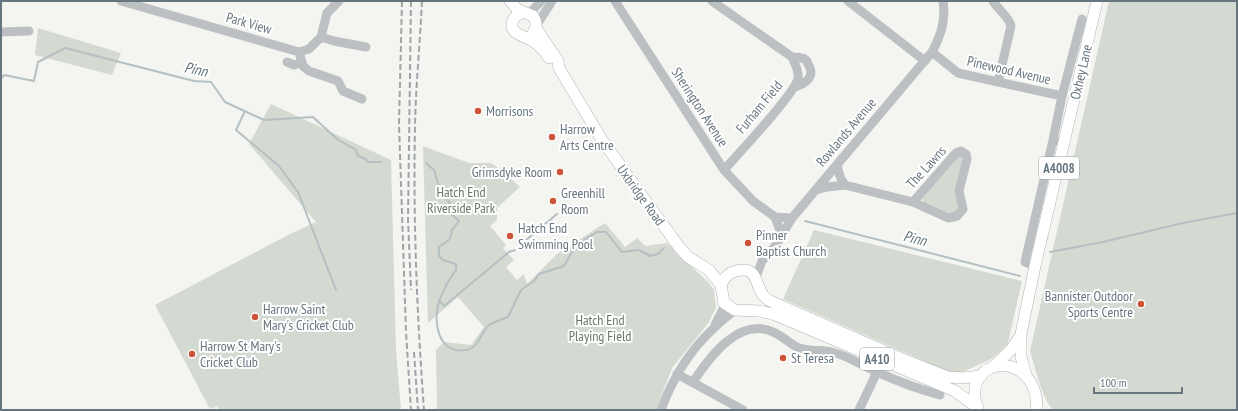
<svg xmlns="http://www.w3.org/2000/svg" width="1238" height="411" font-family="'PT Sans Narrow',sans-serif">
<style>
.green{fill:#d4d9d1}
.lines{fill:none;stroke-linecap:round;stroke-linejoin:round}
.stream{stroke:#b5c0c3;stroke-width:2}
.major-casing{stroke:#b0b4b7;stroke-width:12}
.minor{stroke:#bcc0c3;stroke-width:9}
.major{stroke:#fff;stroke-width:11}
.rail{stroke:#9ea4a8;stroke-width:2;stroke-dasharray:6 3;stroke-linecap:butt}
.poi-dot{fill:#ce5438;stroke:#fff;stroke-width:1.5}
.labels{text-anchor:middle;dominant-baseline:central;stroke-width:4;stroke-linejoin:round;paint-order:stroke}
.shield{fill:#fff;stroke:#959ea5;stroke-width:1}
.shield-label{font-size:13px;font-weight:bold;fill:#67757f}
.street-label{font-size:14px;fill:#67757f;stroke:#fff}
.poi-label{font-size:14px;fill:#67757f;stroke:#fff;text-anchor:start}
.park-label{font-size:14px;fill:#697765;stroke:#fff}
.water-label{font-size:15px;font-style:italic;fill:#63767c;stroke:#fff}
</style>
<rect width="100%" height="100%" fill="#f4f4f1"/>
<!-- green -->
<path class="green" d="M1109 1H1237V410H1053C1042 398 1035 367 1030 351Z
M38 28 121 53 112 75 35 55Z
M271 104 391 160 396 351 401 410H219L217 406 210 409 155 305 290 234 316 222 249 144Z
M423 146 469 163H491L501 170H509L510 178 520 187 497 208V220L490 226 506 245 503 248 514 260 506 267 517 280 524 274 527 284 557 254 605 223 625 247 637 238 645 246 667 243 708 282 714 290 716 307 709 322 672 368 656 410H437L436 350 444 342 471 345 484 327 458 297 428 323Z
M962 154 965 161 960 205 956 213H945L923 202 922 196 957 155Z
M814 230 1022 281 1008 343 998 354 991 359 963 372 951 373 783 299Z"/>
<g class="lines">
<!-- stream -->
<path class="stream" d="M1 79 4 75 34 81 38 62 65 48 194 81 211 82 225 102 264 120 313 117 337 139 356 150 358 156 366 159 368 162H381
M245 111 236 130 279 166 298 192 336 290
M426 163 434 170 441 193 450 203 451 214 459 221 452 230 450 239 439 247V256L443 260 456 264V270C449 279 444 288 440 299 432 319 437 355 466 350 479 348 480 334 488 326 493 322 502 319 508 317L521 290 534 281 539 274 564 266 576 245 597 232H606L622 252 639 250 650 256 658 254 664 248
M805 221 1020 276
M525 241 557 214
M1050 252 1103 242 1183 223 1237 213
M439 300 444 306 509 252 515 250"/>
<defs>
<path id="major" d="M510 1 517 9 533 16C537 22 537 27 533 33
M523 13C519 14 515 16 513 20 507 35 527 36 534 42 540 46 545 52 549 58
M536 28 558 61 559 68 602 140 679 247 688 257 709 270 721 285 724 303 735 310 759 311 773 314 955 391 978 408
M721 285C724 278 728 273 736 271 756 266 755 280 761 292 763 296 767 299 770 301L900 358 948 377 962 378 981 376
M993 367 1010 351 1021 335
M1026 375 1021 357V334L1035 266 1097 1
M978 409C977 405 975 401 975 397 971 362 1019 352 1034 389 1036 396 1038 402 1036 410"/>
</defs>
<!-- major casing -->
<use href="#major" class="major-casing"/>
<!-- minor -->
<path class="minor" d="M121 1 299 52
M615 1 724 170 753 201 775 217
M712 1 792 57C795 64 799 70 798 78 796 93 737 155 724 170
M848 1 925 61
M993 1C998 10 1009 16 1011 26L998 82
M529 14 541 1
M536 26 552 1
M1 32 29 31
M321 37 334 41 366 47
M299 52 303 66 309 71 338 81 343 91 362 99
M299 52 309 49 321 37 327 13 339 1
M932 52 958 73 1062 96
M792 57C795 57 799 57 801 58 805 58 807 61 808 64 816 77 806 83 795 87
M287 62 294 65 302 62
M1057 141 1053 140 1062 96 1082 19
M837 166 841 179 845 185
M816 190 827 187 845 185 913 202 956 153 961 151 966 154 967 159 959 191 963 209 957 216 948 218 913 202
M782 236 775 217 792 218
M1035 266 1025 262 1053 140
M756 277 762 261 776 245 792 218 932 52C941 35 946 21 943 1
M715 325 724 307V303
M677 374 743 410
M693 382C709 358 739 316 773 332 783 336 790 344 799 348 811 352 824 349 835 353 850 357 863 366 877 372 897 381 918 389 940 395
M661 410C672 380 690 350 714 328 721 321 728 316 735 310
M859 410 877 372"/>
<!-- major -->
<use href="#major" class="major"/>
<!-- rail -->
<path class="rail" d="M402 1 399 124 406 332 411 410
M411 1 408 219 411 290
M422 1C420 42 416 84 415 125 413 220 417 315 424 410
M414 352 418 410"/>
</g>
<!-- markers -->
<g class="poi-dot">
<circle cx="478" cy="111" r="4"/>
<circle cx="552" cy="137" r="4"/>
<circle cx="560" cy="172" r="4"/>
<circle cx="553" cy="201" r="4"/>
<circle cx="510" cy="236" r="4"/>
<circle cx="748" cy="243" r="4"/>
<circle cx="1141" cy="304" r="4"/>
<circle cx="255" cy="317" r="4"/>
<circle cx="192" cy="354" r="4"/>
<circle cx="783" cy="358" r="4"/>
</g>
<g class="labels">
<!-- shield labels -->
<g class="shield">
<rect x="1039" y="157" width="40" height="22" rx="3"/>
<rect x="860" y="348" width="34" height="22" rx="3"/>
</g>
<g class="shield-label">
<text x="1059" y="168">A4008</text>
<text x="877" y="359">A410</text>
</g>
<!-- street labels -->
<g class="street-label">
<text transform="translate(249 23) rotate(16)">Park View</text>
<text transform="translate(1009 70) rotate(13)">Pinewood Avenue</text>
<text transform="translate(1081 72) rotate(-77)">Oxhey Lane</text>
<text transform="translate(700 107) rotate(57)">Sherington Avenue</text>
<text transform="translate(759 107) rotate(-50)">Furham Field</text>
<text transform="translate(846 132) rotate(-50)">Rowlands Avenue</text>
<text transform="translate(926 167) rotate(-48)">The Lawns</text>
<text transform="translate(641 195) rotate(54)">Uxbridge Road</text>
</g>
<!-- poi labels -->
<g class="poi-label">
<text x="486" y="111">Morrisons</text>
<text x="560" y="129">Harrow<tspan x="560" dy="16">Arts Centre</tspan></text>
<text x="552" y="172" text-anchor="end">Grimsdyke Room</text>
<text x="561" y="193">Greenhill<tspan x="561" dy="16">Room</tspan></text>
<text x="518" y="228">Hatch End<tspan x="518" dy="16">Swimming Pool</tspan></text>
<text x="756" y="235">Pinner<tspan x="756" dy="16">Baptist Church</tspan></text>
<text x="1133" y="296" text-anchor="end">Bannister Outdoor<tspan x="1133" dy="16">Sports Centre</tspan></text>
<text x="263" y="309">Harrow Saint<tspan x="263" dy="16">Mary's Cricket Club</tspan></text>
<text x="200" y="346">Harrow St Mary's<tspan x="200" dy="16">Cricket Club</tspan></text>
<text x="791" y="358">St Teresa</text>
</g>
<!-- park labels -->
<g class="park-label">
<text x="461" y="192">Hatch End<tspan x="461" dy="16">Riverside Park</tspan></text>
<text x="600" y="320">Hatch End<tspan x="600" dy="16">Playing Field</tspan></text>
</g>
<!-- water labels -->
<g class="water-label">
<text transform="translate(196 69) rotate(12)">Pinn</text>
<text transform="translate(915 238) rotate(14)">Pinn</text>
</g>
</g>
<!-- border -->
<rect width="1238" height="411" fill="none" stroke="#67757f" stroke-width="4"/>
<!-- scale -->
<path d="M1094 387v6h88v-6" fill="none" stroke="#67757f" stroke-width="2"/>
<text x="1100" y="387" font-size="12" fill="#67757f" stroke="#ffffff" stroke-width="3" paint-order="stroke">100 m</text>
</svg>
